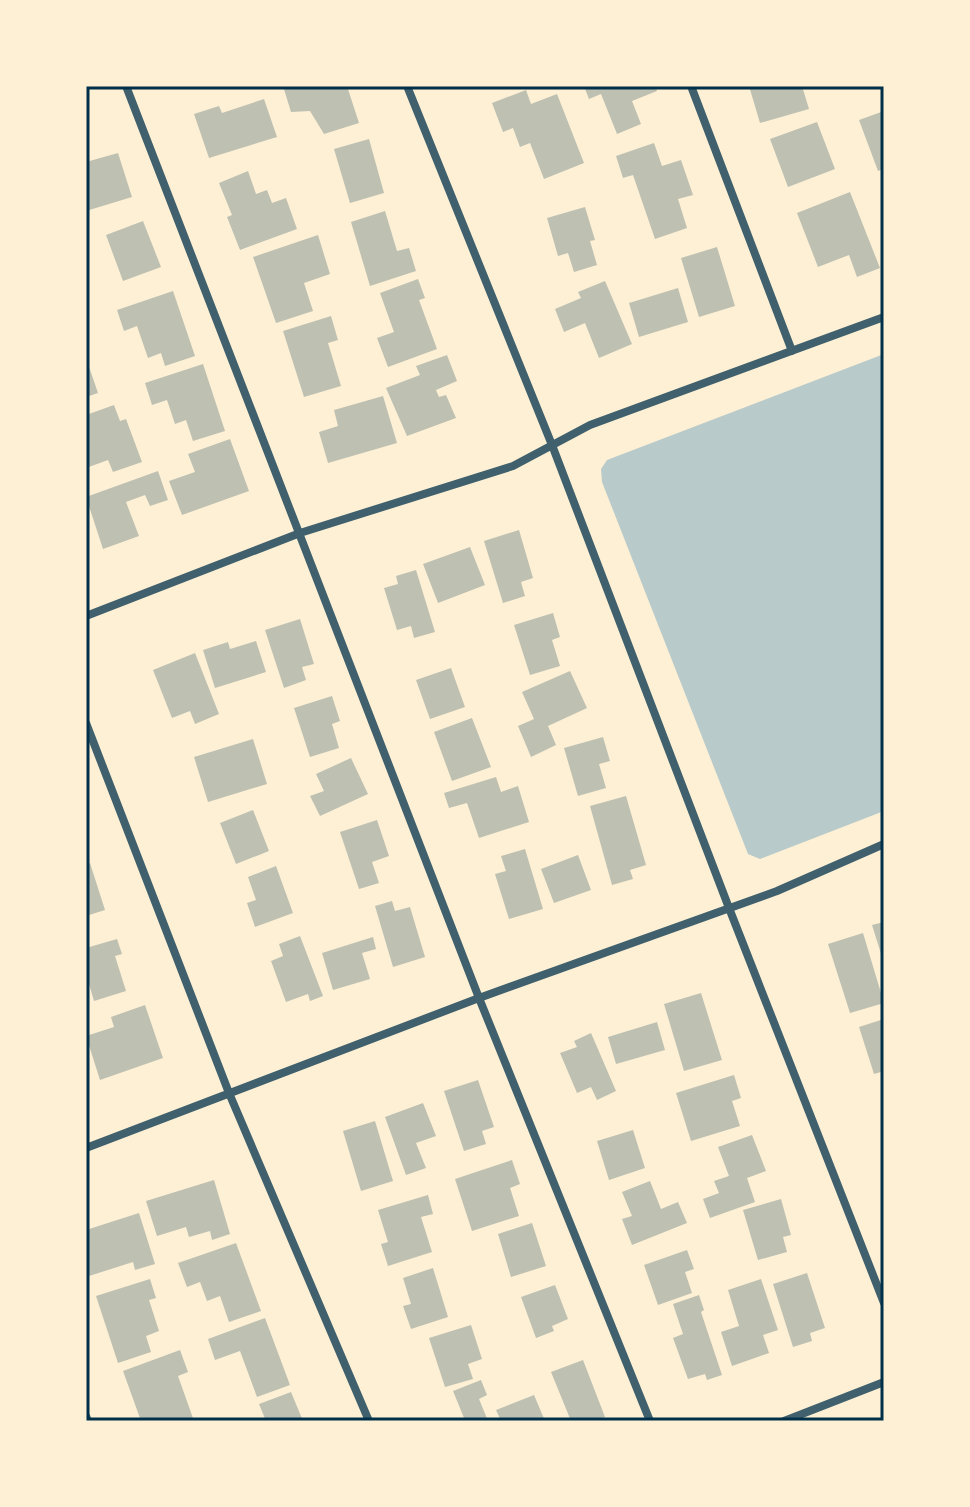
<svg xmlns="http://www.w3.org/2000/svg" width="970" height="1507" font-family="'Work Sans',sans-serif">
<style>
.green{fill:#b9caca}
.building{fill:#bec0b2}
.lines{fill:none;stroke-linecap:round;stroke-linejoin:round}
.minor{stroke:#3f606c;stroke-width:8}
.neatline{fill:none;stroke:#003049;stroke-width:3}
</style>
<rect width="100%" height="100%" fill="#fdf0d5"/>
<!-- green -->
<path class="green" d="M884 354V811L760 859 748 854 602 482 601 469 607 460Z"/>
<!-- building -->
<path class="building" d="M283 86H347L359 123 324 134 310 111 291 112Z
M584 86H655L657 91 632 101 641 124 617 134 601 94 589 99Z
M749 86H802L809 109 760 123Z
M526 90 531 104 557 94 584 163 544 179 530 143 520 147 513 128 503 132 492 103Z
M264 99 277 137 209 158 194 114 219 106 222 113Z
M884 111V169L878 171 859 120Z
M817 122 835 169 788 187 770 139Z
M369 139 384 193 350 203 334 149Z
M654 143 662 166 681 160 693 195 678 199 687 228 655 239 633 175 623 178 616 156Z
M118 153 132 197 86 211V162Z
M248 171 256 194 267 190 272 203 286 198 297 229 240 250 227 217 232 215 219 183Z
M850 192 880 268 857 277 849 255 818 267 797 213Z
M585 207 595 240 590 241 597 265 574 272 568 253 558 256 547 218Z
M385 211 397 251 409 248 416 271 370 286 351 222Z
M143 221 161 267 123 281 106 235Z
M318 235 330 274 304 283 313 311 276 323 253 257Z
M717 247 735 306 699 317 681 258Z
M418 279 425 298 419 300 437 349 388 367 377 338 394 332 380 293Z
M605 281 632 344 599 358 585 323 564 332 555 309 581 298 578 292Z
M678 288 688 322 639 337 629 303Z
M173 291 195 356 165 366 161 353 148 358 137 326 124 331 117 310Z
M331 316 338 340 328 343 341 386 304 397 283 331Z
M447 355 457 381 436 390 439 397 446 395 456 418 407 436 386 388 420 375 416 366Z
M86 358 98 393 86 397Z
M203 364 225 431 193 441 186 420 175 424 167 400 152 405 145 383Z
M383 396 397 443 328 463 319 432 338 426 334 410Z
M114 405 120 421 126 419 142 462 113 472 108 460 86 468V415Z
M230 439 249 491 182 515 169 481 195 472 188 454Z
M158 471 168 500 150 506 145 495 126 502 139 536 103 549 86 497Z
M519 530 533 578 521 582 525 596 503 603 484 541Z
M470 547 485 585 438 603 423 564Z
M416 570 435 632 414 638 411 626 397 630 384 588 398 584 396 576Z
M553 613 560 637 552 640 560 666 530 675 514 625Z
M300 619 314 664 302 667 306 680 284 688 265 630Z
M256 641 266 672 215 688 203 650 228 642 230 649Z
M195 653 219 714 195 724 190 711 172 718 153 670Z
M451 668 465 707 430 719 416 680Z
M570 671 587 708 548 726 556 745 531 757 518 726 534 719 522 692Z
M332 696 340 721 332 724 339 748 310 757 294 708Z
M472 718 491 767 452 781 434 732Z
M603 737 610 761 599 764 606 788 578 796 564 748Z
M253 739 267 784 208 802 194 757Z
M351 758 368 794 320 816 310 796 324 791 316 774Z
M496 777 501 792 518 786 529 822 479 838 467 803 449 808 444 793Z
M626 796 646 865 630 870 633 879 612 885 590 806Z
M253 810 269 851 236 864 220 823Z
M377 820 389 856 372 862 379 883 359 889 340 832Z
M525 849 543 909 509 919 495 874 506 871 501 856Z
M578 855 591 890 554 903 541 869Z
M90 863 105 910 86 916V864Z
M276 866 293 913 255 927 247 903 256 900 248 877Z
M392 901 395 911 410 907 425 957 393 967 375 906Z
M884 922V960H883L872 925Z
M863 933 884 1003 850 1013 828 944Z
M300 936 323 996 310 1001 308 994 286 1002 271 961 283 956 279 944Z
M373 937 376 949 362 953 370 979 333 990 322 953Z
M117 939 122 954 115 956 126 991 94 1001 86 974V948Z
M701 993 722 1060 684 1071 664 1004Z
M145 1005 163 1058 100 1080 86 1036 114 1027 111 1017Z
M884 1019V1071L874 1074 859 1027Z
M657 1022 665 1050 616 1064 608 1037Z
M591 1033 616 1091 597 1100 591 1087 577 1093 560 1053 577 1047 574 1041Z
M734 1075 741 1098 732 1101 740 1126 691 1141 676 1093Z
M478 1080 494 1127 482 1131 486 1144 464 1151 444 1091Z
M423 1103 436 1136 416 1143 426 1168 406 1175 385 1117Z
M375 1121 393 1181 361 1191 343 1131Z
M633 1130 645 1168 609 1180 597 1141Z
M752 1135 766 1171 747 1178 755 1202 710 1218 703 1199 719 1193 714 1181 729 1176 718 1147Z
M512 1160 520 1184 510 1188 519 1216 472 1231 455 1179Z
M214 1180 230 1234 212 1240 210 1231 189 1237 186 1227 157 1236 146 1201Z
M650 1181 661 1209 678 1202 687 1223 632 1245 622 1219 632 1216 622 1192Z
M428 1195 433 1214 421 1217 432 1252 388 1266 381 1244 388 1242 378 1210Z
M781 1199 791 1235 783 1237 787 1252 758 1260 743 1210Z
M139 1213 155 1264 135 1270 133 1262 86 1277V1230Z
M532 1223 546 1266 511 1277 498 1234Z
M236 1243 261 1311 229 1322 220 1296 207 1301 200 1282 187 1287 178 1263Z
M687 1250 694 1269 685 1272 692 1293 658 1305 644 1265Z
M433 1268 448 1317 411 1329 403 1306 411 1304 403 1278Z
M807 1273 825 1328 810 1333 812 1341 793 1347 773 1284Z
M150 1279 156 1298 149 1300 159 1331 146 1336 151 1352 118 1363 96 1296Z
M761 1279 778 1330 763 1335 769 1353 732 1366 721 1332 739 1326 728 1290Z
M555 1285 568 1319 552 1326 554 1331 536 1338 521 1297Z
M699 1295 704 1310 701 1312 722 1375 707 1380 705 1374 688 1379 673 1338 683 1334 673 1304Z
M265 1318 290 1385 257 1397 240 1351 215 1360 208 1339Z
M471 1325 482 1359 468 1364 473 1379 445 1387 429 1338Z
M180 1350 188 1372 178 1376 194 1421H141L123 1371Z
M583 1360 605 1417 595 1421H571L551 1372Z
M481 1380 487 1395 479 1399 488 1421H457L464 1418 453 1391Z
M291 1392 303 1421H266L259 1404Z
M534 1395 545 1421H501L496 1410Z"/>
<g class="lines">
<!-- minor -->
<path class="minor" d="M126 86 479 998 650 1421
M407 86 552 445 729 908 884 1303
M691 86 792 351
M86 616 300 533 513 466 590 425 884 317
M86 723 229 1093 369 1421
M86 1148 479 998 777 891 884 844
M86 1416 88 1421
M784 1421 884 1382"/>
</g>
<!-- border -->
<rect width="970" height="1507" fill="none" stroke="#fdf0d5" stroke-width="176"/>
<rect x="88" y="88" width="794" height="1331" class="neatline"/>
</svg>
